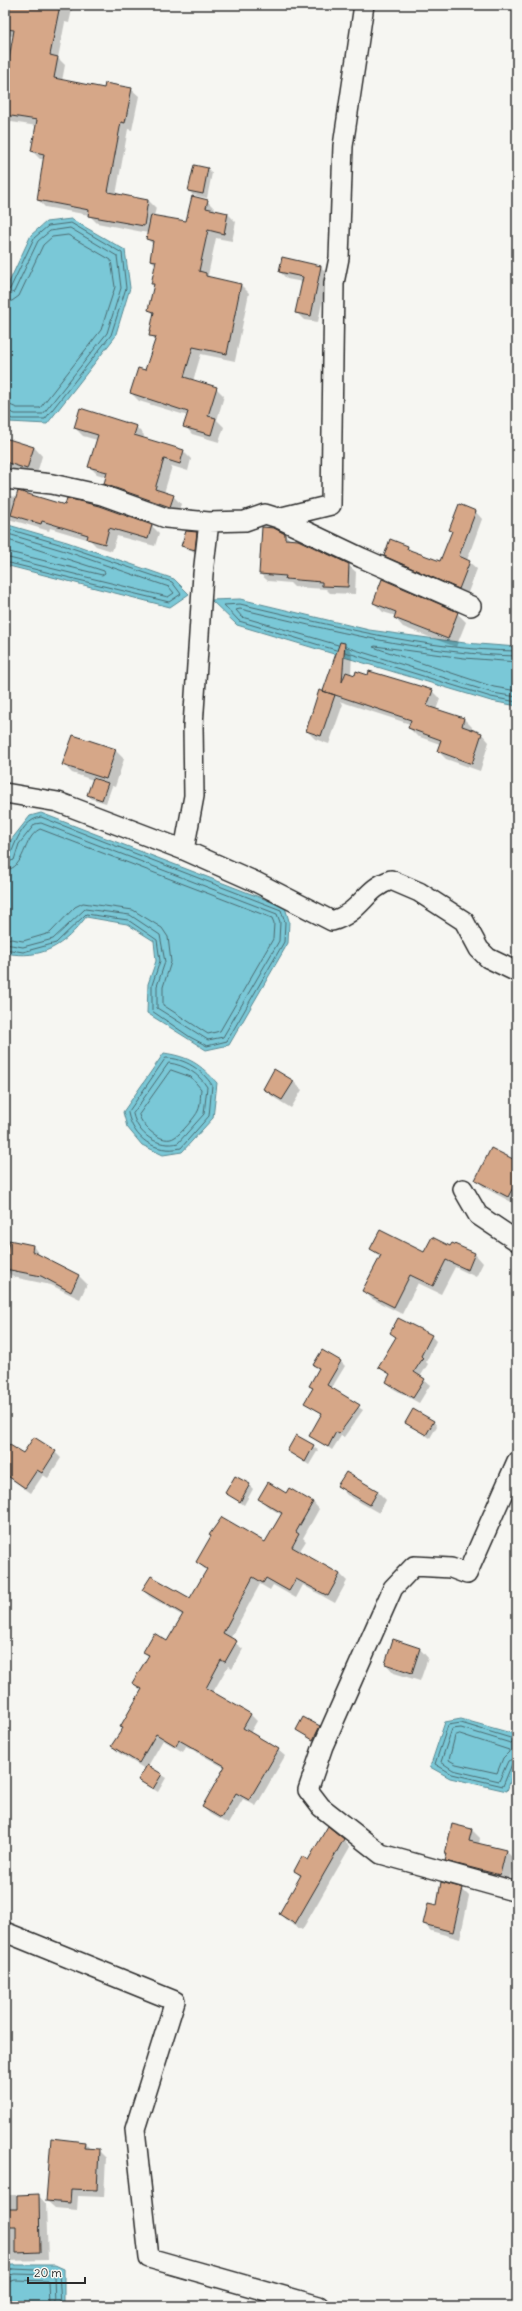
<svg xmlns="http://www.w3.org/2000/svg" width="522" height="2311" font-family="Delius,sans-serif">
<style>
.water{fill:#7ac8d7;stroke:#5a8992}
.shadow{fill:#0003}
.lines{fill:none;stroke-linecap:round;stroke-linejoin:round}
.shore{stroke:#4b6a70;stroke-width:1}
.building{fill:#d6a788;stroke:#2b2b2b}
.minor-casing{stroke:#2b2b2b;stroke-width:22}
.minor{stroke:#f6f6f2;stroke-width:19}
</style>
<rect width="100%" height="100%" fill="#f6f6f2"/>
<filter id="ink" filterUnits="userSpaceOnUse"><feTurbulence type="fractalNoise" baseFrequency=".025" numOctaves="2"/><feDisplacementMap in="SourceGraphic" scale="8" xChannelSelector="R" yChannelSelector="G"/><feConvolveMatrix kernelMatrix="1 2 1 2 8 2 1 2 1" color-interpolation-filters="sRGB"/></filter>
<g filter="url(#ink)">
<!-- water -->
<path class="water" d="M71 219 125 250 130 288 115 337 47 424 9 422 5 416V291L31 235 46 222Z
M5 524 67 542 174 579 189 594 170 607 5 565Z
M240 599 369 630 465 643 517 647V706L491 701 237 625 211 600Z
M41 813 285 907 289 921 288 943 229 1045 206 1050 147 1013 148 984 156 961 154 941 127 924 86 917C64 946 42 960 5 953V861L11 840 30 816Z
M164 1053C190 1057 200 1064 217 1083L213 1118 182 1152 163 1155 142 1145 127 1127 123 1112Z
M461 1719 511 1733 517 1737V1761L507 1791 450 1778 430 1767 445 1722Z
M11 2265H55L64 2269V2306H6L5 2268Z"/>
<!-- shadow -->
<path class="shadow" d="M5 5H73L69 23 65 22 58 58 65 65 62 81 105 89H131L139 96 132 130 128 129 116 195 148 200 156 208 154 216 187 222 207 201 215 209V211L228 214 236 222 232 241 216 238 208 275 211 279 241 285 249 293 235 361 201 354 193 381 216 388 224 396 217 420 224 427 219 442 192 434 185 426 188 416 139 401 131 393 146 372 156 341 151 335 155 315 149 310 155 286 152 283 156 265 151 260 154 245 147 239 148 233 97 223 89 215 45 207 38 200 44 159H40L32 151 37 126 5 121V87L14 36 5 35Z
M5 133 8 136 5 152Z
M208 169 212 173 207 198 193 195 189 191Z
M321 267 328 274 318 322 304 320 296 312 303 282 287 279 280 272Z
M136 427 144 435 143 439 183 451 191 459 188 471 172 466 164 493 173 496 181 504 177 515 113 492 105 484 107 477 97 474 89 466 97 440 83 436 75 428Z
M5 439 34 447 42 456 36 477 5 467Z
M5 495 151 525 159 533 155 546 117 536 112 551 96 546 90 540 50 528 49 531 5 518Z
M475 511 482 519 467 560 477 569 467 595 392 563 385 555 408 547 413 552 441 562 453 532 450 530Z
M196 533 200 537 199 553 187 550 182 546Z
M285 535 291 540 348 565 356 572 355 594 330 593 326 589 294 587 290 583 268 581 260 574Z
M374 603 457 613 466 622 456 647 403 627 395 618 396 616 383 612Z
M344 644 352 652 351 675 368 676 432 691 440 699 436 710 464 719 472 727 471 730 482 734 489 742 480 771 446 759 438 751 440 744 417 736 409 728 410 724 339 701 343 704 329 744 315 739 307 731 327 694 324 691Z
M115 750 124 759 115 787 112 786 106 803 92 799 88 795 93 780 72 773 64 765Z
M293 1081 302 1090 291 1108 273 1097 264 1089Z
M517 1162V1205L485 1188 476 1180Z
M10 1242 33 1246 41 1257 79 1276 87 1284 80 1299 51 1285 13 1277 5 1269Z
M452 1244 475 1254 483 1263 476 1277 455 1267 441 1294 418 1283 402 1314 372 1299 363 1290 380 1258 372 1249 425 1254 451 1248Z
M391 1333 431 1336 436 1341 426 1362 428 1364 420 1377 430 1385 419 1403 392 1388 387 1382 391 1375 380 1367 396 1338Z
M341 1362 345 1366 331 1389 363 1410 344 1437 341 1436 332 1450 310 1435 322 1414 305 1403 313 1389 310 1386 319 1369 315 1365Z
M433 1421 437 1426 430 1438 406 1422Z
M297 1436 318 1450 309 1465 288 1451Z
M5 1443 23 1455 55 1452 61 1458 48 1478 43 1475 31 1493 5 1475Z
M346 1473 378 1492 386 1500 379 1513 347 1495 339 1486Z
M249 1485 253 1489 244 1505 227 1493Z
M287 1494 313 1502 319 1509 303 1538 306 1541 299 1552 340 1574 347 1581 335 1603 303 1585 296 1598 273 1585 270 1590 260 1584 230 1639 243 1649 232 1669 228 1666 213 1692 250 1714 257 1721 250 1733 278 1750 285 1756 256 1806 243 1799 228 1824 210 1814 203 1807 225 1768 186 1746 183 1752 163 1740 148 1766 166 1778 158 1792 139 1780 145 1769 119 1753 112 1746 123 1729 121 1726 142 1691 133 1683 149 1657 144 1652 168 1642 183 1616 150 1597 143 1590 190 1599 207 1571 197 1562 265 1543 282 1515 267 1506 260 1499Z
M420 1649 428 1658 420 1681 394 1673 386 1664Z
M319 1727 323 1731 318 1744 297 1730Z
M472 1830 480 1838 479 1844 506 1851 514 1859 509 1883 455 1869 447 1860 446 1854Z
M343 1840 350 1847 302 1930 287 1921 280 1914 301 1877 295 1871Z
M462 1889 469 1896 460 1939 431 1931 424 1924 438 1906Z
M85 2143 91 2150H98L106 2158 104 2197 78 2196 77 2210 55 2208 47 2201Z
M5 2195H38L46 2204 48 2260 5 2261Z
M87 2303H111L114 2306H87Z"/>
<g class="lines">
<!-- shore -->
<path class="shore" d="M5 291 10 289 34 238 48 226 71 223 122 253 126 288 111 335 45 419H12L5 415
M5 296 14 292 38 241 50 231 70 228 117 256 121 288 107 333 43 414H15L5 410
M5 302 12 301 19 296 43 245 52 237 68 235 111 260 115 287 101 330 40 408H17L5 403
M5 528 66 546 172 582 181 594 169 602 5 562
M5 533 65 551 169 587 174 593 168 597 5 557
M5 539 104 571 105 573 102 575 5 551
M338 645 242 617 236 610 240 609C331 630 423 654 517 656
M346 647 493 693 517 697
M336 650 239 621 224 605 240 604C331 625 423 650 517 651
M345 652 491 697 517 702
M517 662 464 658 375 646 373 647 494 687 517 691
M5 858 10 856C16 841 23 820 41 817L281 910 285 922 284 942 227 1041 207 1046 190 1037 152 1011V985L160 961 157 940 128 920 86 914 56 943 23 952 5 949
M5 863 14 860 19 844 35 824 41 823 277 914 280 922 279 941 223 1037 208 1040 157 1008V986L165 962 160 935 130 915 85 909 53 939 23 947 5 944
M5 870C26 869 22 838 40 829L272 918 274 923 273 939 220 1031 208 1034 163 1005V987L171 962 168 937 162 928 133 910 83 903 75 907 50 933 23 941 5 938
M166 1058C185 1058 202 1070 212 1085L209 1116 181 1148C155 1154 133 1138 128 1113Z
M169 1063C185 1065 199 1074 207 1087L204 1114 178 1143C158 1148 138 1135 133 1114Z
M171 1070 191 1077 201 1089C200 1096 201 1105 198 1111 196 1116 180 1135 175 1137 163 1146 142 1127 139 1115Z
M460 1734 509 1750V1752L503 1758 497 1773 456 1764 449 1760 455 1736Z
M517 1740 461 1723 448 1725 435 1764 452 1774 503 1786 512 1764 517 1762
M517 1745 461 1728 452 1729 441 1762 453 1770 499 1781 508 1761 517 1757
M5 2272 13 2269 59 2271 61 2306
M5 2277 14 2274 54 2275 55 2306
M5 2283 15 2280 48 2281 49 2306"/>
</g>
<!-- building -->
<path class="building" d="M5 5H60L50 55 58 57 54 78 104 88 105 83 132 88 125 123 121 122 108 192 148 200 144 226 88 216 89 210 37 200 44 154 31 151 37 120 5 115V82L14 30 5 29Z
M194 165 208 168 203 194 188 191Z
M192 196 208 200 206 208 228 213 224 234 208 230 199 271 206 273V276L241 284 227 354 193 347 184 377 217 387 208 416 216 418 211 435 183 427 188 412 130 393 138 368 145 370 156 337 149 336 154 312 148 310 154 284H151L156 261 150 260 153 241 146 239 151 215 186 221Z
M282 257 321 266 311 316 295 313 303 277 279 272Z
M80 408 137 426 134 435 184 450 180 464 164 459 155 489 174 495 170 507 104 484 107 472 88 467 98 435 74 428Z
M5 438 34 447 27 469 5 462Z
M18 491 65 505 67 498 99 506 152 525 148 539 109 528 105 544 87 539 88 535 42 521 41 524 11 515Z
M459 504 476 511 459 556 470 561 459 589 384 556 390 539 408 546 407 549 440 561 452 531 449 530Z
M262 527 274 528 285 534V539L298 540 349 564 348 587 322 586V582L285 579 286 576 259 574Z
M186 531 197 532 195 550 181 546Z
M382 579 458 612 448 639 394 618 396 612 373 603Z
M340 642 345 643 342 682 346 672 355 675 356 671 368 675 369 671 433 690 427 706 464 718 462 726 482 733 472 764 437 751 441 740 408 728 411 720 323 691Z
M319 690 335 695 321 736 306 731Z
M73 735 116 749 106 779 62 765Z
M93 778 108 783 102 800 87 795Z
M274 1069 294 1081 282 1100 263 1089Z
M491 1148 517 1161V1180L508 1197 475 1180Z
M380 1230 424 1252 432 1237 450 1246 452 1243 475 1253 468 1270 446 1260 433 1286 410 1275 394 1307 362 1291 381 1255 370 1249Z
M9 1240 33 1245 32 1251 79 1275 71 1292 41 1276 5 1269Z
M398 1318 432 1335 421 1356 423 1358 414 1372 425 1379 413 1398 386 1382 390 1374 378 1367 396 1337 390 1333Z
M322 1350 341 1361 327 1385 360 1405 339 1434 336 1432 328 1447 309 1436 322 1413 304 1403 313 1388 309 1386 319 1368 313 1365Z
M413 1409 434 1421 426 1435 405 1423Z
M296 1435 314 1445 305 1462 287 1451Z
M34 1437 56 1451 42 1473 37 1470 25 1488 5 1474V1442L23 1453Z
M346 1472 378 1491 370 1505 337 1486Z
M235 1476 250 1484 240 1502 225 1493Z
M268 1482 286 1493 289 1488 313 1502 296 1532 299 1534 292 1547 340 1574 328 1596 296 1579 289 1591 266 1578 263 1583 253 1577 223 1633 237 1641 225 1662 221 1660 206 1688 251 1714 243 1728 279 1749 249 1800 236 1793 221 1818 202 1807 225 1766 179 1740 176 1746 156 1734 139 1763 111 1746 123 1728 120 1727 142 1689 132 1683 149 1655 143 1652 154 1633 167 1641 183 1614 142 1590 151 1576 190 1598 207 1569 196 1562 211 1536 209 1535 222 1517 265 1542 282 1513 258 1499Z
M393 1639 420 1648 412 1673 385 1664Z
M303 1717 320 1726 313 1740 296 1730Z
M147 1765 162 1774 153 1789 138 1780Z
M452 1824 472 1829 469 1841 506 1850 500 1875 445 1861 447 1854H445Z
M328 1826 344 1839 295 1924 279 1914 301 1875 294 1871 302 1856 308 1860Z
M441 1882 463 1888 453 1932 423 1924 428 1903 437 1905Z
M51 2138 85 2142 84 2148 99 2149 97 2190 71 2189 70 2203 46 2201Z
M39 2194 40 2252 16 2253V2226H5V2209H17V2195Z"/>
<g class="lines">
<defs>
<path id="minor" d="M5 479 52 484 102 495 166 518 209 522 245 521 265 514 278 518 362 558 471 606
M278 518 331 505 334 283 339 258 343 146 364 5
M5 793 58 802 184 850 256 882 332 921C362 912 364 889 391 880L419 892 464 921 479 949 488 958 517 972
M184 850 194 796 193 726 203 574 209 522
M463 1189 478 1215 517 1241
M517 1461 467 1574 451 1568 414 1566 393 1588 323 1746 308 1790 321 1807 381 1854 517 1892
M5 1932 175 2001 135 2129 149 2258 319 2306"/>
</defs>
<!-- minor casing -->
<use href="#minor" class="minor-casing"/>
<!-- minor -->
<use href="#minor" class="minor"/>
</g>
</g>
<!-- margin -->
<rect width="522" height="2311" fill="none" stroke="#f6f6f2" stroke-width="20"/>
<rect x="10" y="10" width="502" height="2291" fill="none" stroke="#2b2b2b" stroke-width="1.5" filter="url(#ink)"/>
<!-- scale -->
<path d="M28 2277v6h57v-6" fill="none" stroke="#2b2b2b" stroke-width="2"/>
<text x="34" y="2277" font-size="12" fill="#2b2b2b" stroke="#f6f6f2" stroke-width="3" paint-order="stroke">20 m</text>
</svg>
